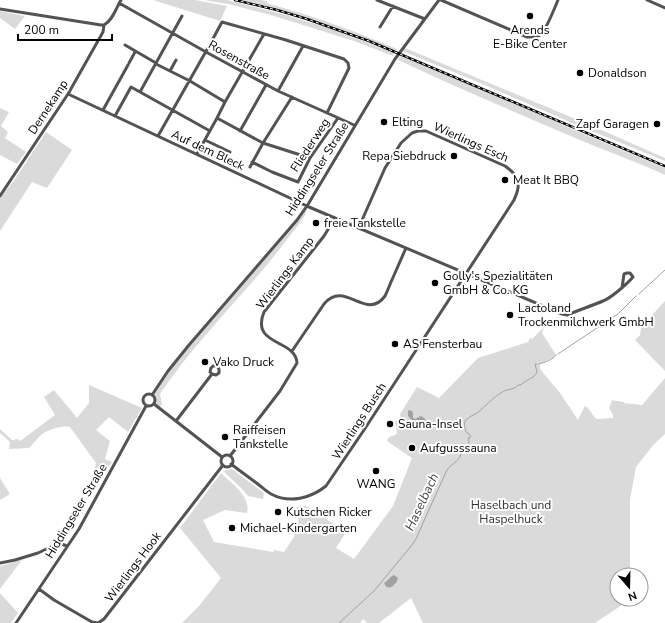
<svg xmlns="http://www.w3.org/2000/svg" width="665" height="623" font-family="'Nunito Sans',sans-serif">
<style>
.green{fill:#dadada}
.water{fill:#a1a1a1}
.lines{fill:none;stroke-linecap:round;stroke-linejoin:round}
.stream{stroke:#a1a1a1;stroke-width:1}
.minor{stroke:#535353;stroke-width:3}
.rail-casing{stroke:#000;stroke-width:2.5}
.rail{stroke:#fff;stroke-width:1;stroke-dasharray:3;stroke-linecap:butt}
.poi-dot{fill:#000;stroke:#fff;stroke-width:1.5}
.labels{text-anchor:middle;dominant-baseline:central;stroke-width:4;stroke-linejoin:round;paint-order:stroke}
.poi-label{font-size:12px;fill:#000;stroke:#fff;text-anchor:start}
.street-label{font-size:12px;fill:#000;stroke:#fff}
.park-label{font-size:12px;fill:#313131;stroke:#fff}
.water-label{font-size:13px;font-style:italic;fill:#424242;stroke:#fff}
</style>
<rect width="100%" height="100%" fill="#fff"/>
<!-- green -->
<path class="green" d="M153 0H195L227 6 220 21Z
M204 0H227L286 15 335 30 394 53 393 56 354 41 271 15 228 4Z
M242 0H261L267 1V3L270 4C313 16 355 31 397 49L396 51C346 31 295 12 242 0Z
M0 11 25 16 15 29 0 18Z
M405 48 590 125 665 158V161L636 149 579 126 473 80 402 51Z
M400 56 524 107 572 129 665 168V175C638 162 608 152 580 140 519 114 458 88 398 60Z
M0 108 9 112 1 126 8 132 5 138 26 152 17 164 0 155Z
M46 132 72 150 47 188 32 182 0 231V198L15 179Z
M307 206C307 213 304 217 300 223 287 239 274 257 260 273 226 313 189 350 160 394L162 404 159 409 154 404 155 399 152 395 189 345 244 283Z
M665 301V371L635 340 640 335 641 328 643 325Z
M544 327 542 333 556 355 554 357 540 364V369L560 393 578 420 585 406C591 409 592 416 597 419L613 418V415L609 408 612 401 611 400 624 402V403L642 405 665 378V434L654 444 636 467 630 499V575H617V599H629L625 603 595 623H423L411 598 379 623H367L363 619 360 623H182L199 606 221 578 180 528 221 473C232 484 251 496 247 513L225 510 203 520 214 542 273 552 274 550 284 552 294 537 299 517H296L297 511 296 507 306 506 346 532 336 548 354 559 393 506 412 458 387 441 389 437 395 435 397 433 395 421 401 419 400 414 417 387 439 398 478 358 528 342 530 338 532 339Z
M89 385 142 408 128 432 109 417 96 430 110 441 105 459 112 462 103 478 96 475 95 470 96 463 70 427C61 425 47 430 40 436 36 440 33 444 29 448L9 449 10 442 0 433V429L12 440 18 439 20 441 55 415 44 397 54 390 77 418 89 403Z
M232 469 264 493 263 499 248 496 242 489 223 471Z
M0 478 10 494 0 500Z
M22 560 0 589V566Z
M0 593 18 613 11 623H0Z"/>
<!-- water -->
<path class="water" d="M409 410 412 411 413 413V418L415 419 421 416 424 418 426 420C424 424 421 425 419 429L417 428 414 422 408 416V411Z
M394 575 398 578C397 584 388 593 384 583 389 580 389 577 394 575Z"/>
<g class="lines">
<!-- stream -->
<path class="stream" d="M639 294 665 270
M558 354 618 314 636 296
M539 364C545 362 553 360 556 355
M339 623 374 591 412 545 416 539 427 514 447 470C452 463 461 461 462 450 466 446 471 444 468 438L471 437 469 434 466 432C465 428 463 423 466 420 469 417 473 415 477 413 486 406 493 397 504 391 508 389 514 390 518 385H521C526 379 534 379 537 372L535 364H537"/>
<!-- minor -->
<path class="minor" d="M377 0 425 19
M441 0 527 37C532 37 536 38 540 35 546 31 555 7 558 0
M647 0 665 8
M119 3 206 52 278 91 354 125
M0 9 101 25H104
M380 27 393 6
M125 45 156 63
M129 63 135 52
M156 64 190 81 225 102
M170 71 176 60
M278 91 303 46
M140 92 210 131
M68 94 309 207 562 314 567 315C579 310 591 306 603 301 611 298 627 284 633 277L630 273H627L624 274 622 288
M103 110 128 65
M115 116 131 87 140 92 182 16
M217 118 263 143 310 158
M240 131 266 85
M158 136 209 46 222 22 286 40 344 59 348 63 349 68 327 113
M205 140 230 152
M197 154 217 118 225 102 264 34
M252 162 272 172 298 182 310 158 338 118
M250 167 263 143 292 97
M0 196 68 94 103 32 104 25C113 20 116 8 121 0
M292 351 324 304C345 279 366 322 385 296 387 292 389 287 391 282 396 271 401 259 406 248
M143 400a6 6 0 1 1 12 0a6 6 0 1 1-12 0Z
M152 395 168 371 189 345 297 220 307 206 395 59 439 0
M154 404 222 457
M176 421 212 374 216 375 219 373V369L217 366H213L211 368 210 372 212 374
M221 461a6 6 0 1 1 12 0a6 6 0 1 1-12 0Z
M230 456 280 391 297 363C296 339 250 346 264 312L324 236 335 218
M231 464C240 471 250 478 259 485 263 488 267 492 271 494 290 504 311 498 326 486L364 430 514 200C522 183 519 176 505 166L426 131H418L412 133 401 143 385 168 359 227
M0 563 15 560 38 553 59 543 67 546
M39 589 54 600 92 622 98 623 104 619 223 465
M16 623 79 529 146 406"/>
<defs>
<path id="rail" d="M235 0 277 10 307 19 369 41 665 166"/>
</defs>
<!-- rail casing -->
<use href="#rail" class="rail-casing"/>
<!-- rail -->
<use href="#rail" class="rail"/>
</g>
<!-- markers -->
<g class="poi-dot">
<circle cx="530" cy="16" r="4"/>
<circle cx="580" cy="73" r="4"/>
<circle cx="384" cy="122" r="4"/>
<circle cx="657" cy="124" r="4"/>
<circle cx="454" cy="156" r="4"/>
<circle cx="505" cy="180" r="4"/>
<circle cx="316" cy="223" r="4"/>
<circle cx="435" cy="283" r="4"/>
<circle cx="510" cy="315" r="4"/>
<circle cx="395" cy="344" r="4"/>
<circle cx="205" cy="362" r="4"/>
<circle cx="390" cy="424" r="4"/>
<circle cx="225" cy="437" r="4"/>
<circle cx="412" cy="448" r="4"/>
<circle cx="376" cy="471" r="4"/>
<circle cx="278" cy="512" r="4"/>
<circle cx="232" cy="528" r="4"/>
</g>
<g class="labels">
<!-- poi labels -->
<g class="poi-label">
<text x="530" y="30" text-anchor="middle">Arends<tspan x="530" dy="14">E-Bike Center</tspan></text>
<text x="588" y="73">Donaldson</text>
<text x="392" y="122">Elting</text>
<text x="649" y="124" text-anchor="end">Zapf Garagen</text>
<text x="446" y="156" text-anchor="end">Repa Siebdruck</text>
<text x="513" y="180">Meat It BBQ</text>
<text x="324" y="223">freie Tankstelle</text>
<text x="443" y="276">Golly's Spezialitäten<tspan x="443" dy="14">GmbH &amp; Co. KG</tspan></text>
<text x="518" y="308">Lactoland<tspan x="518" dy="14">Trockenmilchwerk GmbH</tspan></text>
<text x="403" y="344">AS Fensterbau</text>
<text x="213" y="362">Vako Druck</text>
<text x="398" y="424">Sauna-Insel</text>
<text x="233" y="430">Raiffeisen<tspan x="233" dy="14">Tankstelle</tspan></text>
<text x="420" y="448">Aufgusssauna</text>
<text x="376" y="484" text-anchor="middle">WANG</text>
<text x="286" y="512">Kutschen Ricker</text>
<text x="240" y="528">Michael-Kindergarten</text>
</g>
<!-- street labels -->
<g class="street-label">
<text transform="translate(239 60) rotate(29)">Rosenstraße</text>
<text transform="translate(48 107) rotate(-57)">Dernekamp</text>
<text transform="translate(471 142) rotate(24)">Wierlings Esch</text>
<text transform="translate(310 145) rotate(-57)">Fliederweg</text>
<text transform="translate(208 150) rotate(25)">Auf dem Bleck</text>
<text transform="translate(317 169) rotate(-58)">Hiddingseler Straße</text>
<text transform="translate(285 273) rotate(-53)">Wierlings Kamp</text>
<text transform="translate(359 421) rotate(-57)">Wierlings Busch</text>
<text transform="translate(76 511) rotate(-59)">Hiddingseler Straße</text>
<text transform="translate(133 567) rotate(-53)">Wierlings Hook</text>
</g>
<!-- park labels -->
<g class="park-label">
<text x="511" y="505">Haselbach und<tspan x="511" dy="14">Haspelhuck</tspan></text>
</g>
<!-- water labels -->
<g class="water-label">
<text transform="translate(422 502) rotate(-65)">Haselbach</text>
</g>
</g>
<!-- north arrow -->
<g transform="translate(629 587) rotate(160)"><circle r="19" fill="#ffffff" stroke="#999999"/>
<path d="M0-3L7 15L0 10L-7 15Z" fill="#000000"/>
<text y="-6" font-size="11" font-weight="bold" text-anchor="middle" fill="#000000">N</text>
</g>
<!-- scale -->
<path d="M18 34v6h94v-6" fill="none" stroke="#000000" stroke-width="2"/>
<text x="24" y="34" font-size="12" fill="#000000" stroke="#ffffff" stroke-width="3" paint-order="stroke">200 m</text>
</svg>
